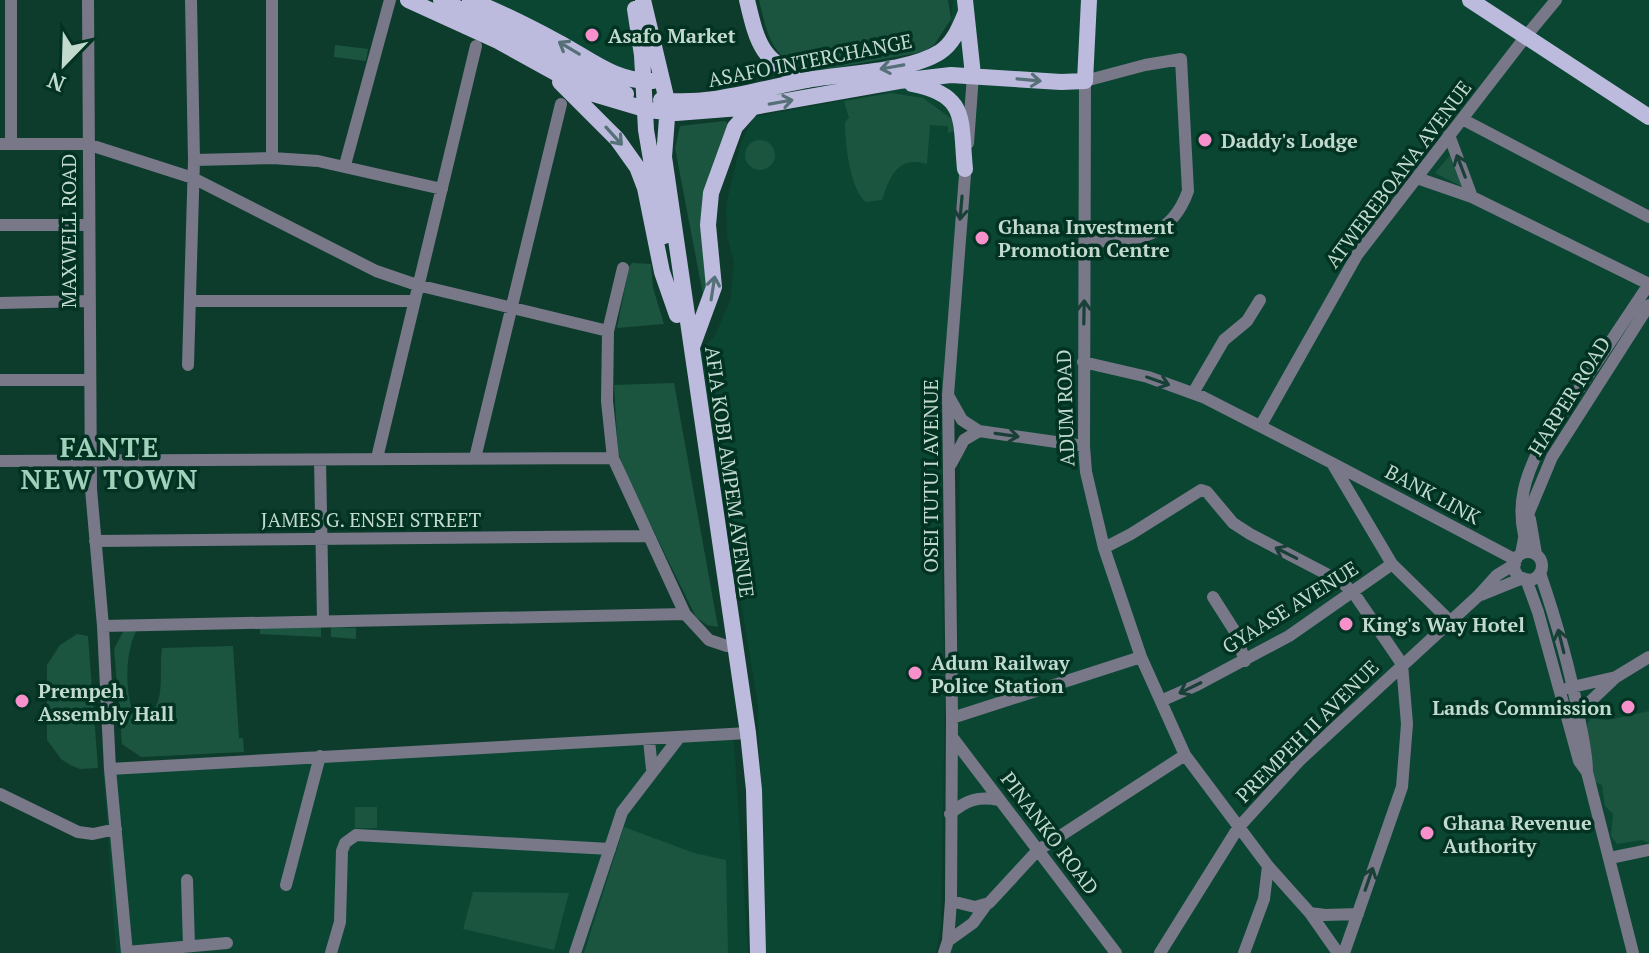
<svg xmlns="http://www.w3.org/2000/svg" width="1649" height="953" font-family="'PT Serif',serif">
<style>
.built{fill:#0b4633}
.green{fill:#1b5540}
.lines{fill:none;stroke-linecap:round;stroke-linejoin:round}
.minor{stroke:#787889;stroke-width:12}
.major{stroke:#bcbbde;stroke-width:16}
.oneway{stroke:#557077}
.oneway2{stroke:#194037}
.poi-dot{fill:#f890cb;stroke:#013222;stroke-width:3}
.labels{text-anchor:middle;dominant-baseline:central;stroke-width:7;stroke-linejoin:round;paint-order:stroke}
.poi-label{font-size:20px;font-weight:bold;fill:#c2d9ce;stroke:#013222;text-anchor:start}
.street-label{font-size:20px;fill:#c2d9ce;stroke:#013222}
.district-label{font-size:28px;font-weight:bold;letter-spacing:2px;fill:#a1d0bb;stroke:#013222}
</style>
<rect width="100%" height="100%" fill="#0e3c2c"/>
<!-- built -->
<path class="built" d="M481 0H628L640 66 622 74Z
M953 0H1649V953H949L955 825 960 457 976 438 961 405H943L941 535 945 692 941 923 936 953H764L758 706 700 351 715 336 731 298 734 263 727 236 726 205 741 143 754 117 885 93 883 61 913 56 935 48 949 36Z
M733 731 748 953H116L103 764Z"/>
<!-- green -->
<path class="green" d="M759 0H948L951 19 934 45 923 52 816 71C773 64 768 38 759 0Z
M335 45 368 49 366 61 334 57Z
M891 93 923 98 953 120 954 131 948 133V126L930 125 927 164C897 155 890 177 882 200L866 202C850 190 845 143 845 122L849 118 844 101Z
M725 121 729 125 702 201 710 270 704 300 675 148 680 126Z
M745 155a15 15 0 1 1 30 0a15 15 0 1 1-30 0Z
M1452 153 1465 188 1435 173Z
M632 263 651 264 653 288 664 324 617 328 629 267Z
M674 383 718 627 707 625 696 617 629 481 618 452 614 385Z
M260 626 321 627V637L260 634Z
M331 627 356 628V639L331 637Z
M124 630H137C123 654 125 702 138 725 169 706 158 681 162 648L233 646 239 738H243L244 752 141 757 122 744 114 649Z
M77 634 88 636 98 768 80 769 70 765 61 759 47 740V665L60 645Z
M1649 711V843L1642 840 1617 844 1611 836 1613 814 1605 806 1602 785 1594 782 1582 732 1591 718 1608 720Z
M355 807H377V828H355Z
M624 827 694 853 726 860 728 953H584Z
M473 892 569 893 554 950 463 929Z"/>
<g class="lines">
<!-- minor -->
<path class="minor" d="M88 0 91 489 103 626 110 769 127 953
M272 0V158
M1462 119 1649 217
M1449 135 1472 197
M968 143 973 75
M0 144H87L193 178 376 271 417 285 608 331 623 268
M11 144V0
M194 160 272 158 318 161 442 189
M345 165 390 0
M1417 178 1472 197 1649 284
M0 225H89
M1085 242C1132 240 1170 242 1188 191L1181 59 1145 65 1085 81 1084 446 1086 472 1104 548 1141 657 1185 755 1268 866 1310 913 1338 953
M190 301H414
M0 303 88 301
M608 331 607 401 613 458 685 614 709 640 727 646 736 645
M1083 362 1148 377 1203 397 1332 463 1392 564 1450 621
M188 365 194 160 191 0
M0 380H89
M1193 393 1224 340 1247 321 1260 300
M949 397 962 420 979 431 1084 446
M1261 425 1357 255 1527 35 1556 0
M377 458 476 46
M475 458 561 104
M320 460 323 621
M0 461 613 458
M1332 463 1516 560
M951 464 964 440 979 431
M1530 519 1536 554
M1524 535C1517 503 1525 478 1539 449L1649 284
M95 541 648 536
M1104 548 1131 534 1201 490 1207 492 1233 523 1250 534 1340 581 1353 592 1402 664 1407 724 1402 787 1344 953
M1514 566a14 14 0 1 1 28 0a14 14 0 1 1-28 0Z
M1521 554 1529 512 1552 457 1649 305
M1540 573C1556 620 1570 668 1579 717 1582 735 1587 753 1587 772L1633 953
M1526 579 1538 612 1579 761 1587 772
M1481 595 1523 578
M1213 597 1234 630 1245 661
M103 626 685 614
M1568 688 1616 677
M1163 700 1197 685 1289 636 1392 564
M1574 717 1616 677 1649 657
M952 718 1141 657
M952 737 1116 953
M649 740 652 769
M110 769 748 733
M0 794 78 832 93 834 116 829
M950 814C966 800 978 796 999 800
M1610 858 1649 850
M187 880 189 946
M286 885 320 756
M951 901 975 907 989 903 1037 851 1185 755
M1310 913 1325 915 1358 914
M948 941 973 923 986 905
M127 952 227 943
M331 953 340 922 342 851 345 843 356 835 610 849
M575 953 622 812 678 739
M944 953 948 941 951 901 952 718 948 395 966 162
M1160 953 1238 828 1300 760 1478 596 1497 575 1515 564
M1244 953 1264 899 1268 866"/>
<!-- major -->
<path class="major" d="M408 0 498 41 594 94 648 110 676 113 753 107 899 81 951 75 1061 82 1085 81 1089 0
M441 0 504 30 612 89 626 94
M470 0C500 12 528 26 556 41 589 58 614 82 653 81
M643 0 668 105 664 157 748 733 754 790 758 953
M747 0C758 47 762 61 807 80
M965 0 973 75
M1470 0 1649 117
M635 9 642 55 646 130 664 236
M560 82 617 139 637 167 645 188 662 272 677 315
M912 84C969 95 960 120 965 169
M661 100C711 106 758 89 807 80 844 73 909 72 940 52 954 43 960 26 966 12
M692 347 714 287 708 225 711 193 735 127 753 107"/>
</g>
<!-- one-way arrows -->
<defs><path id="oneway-shaft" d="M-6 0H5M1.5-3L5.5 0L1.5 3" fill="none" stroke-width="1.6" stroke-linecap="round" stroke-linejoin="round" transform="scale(2)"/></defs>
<g class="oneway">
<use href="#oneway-shaft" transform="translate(569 48) rotate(-149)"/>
<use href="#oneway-shaft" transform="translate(892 67) rotate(170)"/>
<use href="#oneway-shaft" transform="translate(1029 80) rotate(5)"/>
<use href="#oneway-shaft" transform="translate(781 102) rotate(-10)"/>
<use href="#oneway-shaft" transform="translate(614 136) rotate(48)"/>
<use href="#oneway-shaft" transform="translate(713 288) rotate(-81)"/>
</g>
<g class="oneway2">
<use href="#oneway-shaft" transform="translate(1461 166) rotate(-111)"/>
<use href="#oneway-shaft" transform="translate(961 208) rotate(95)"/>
<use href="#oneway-shaft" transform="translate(1084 312) rotate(-89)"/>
<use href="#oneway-shaft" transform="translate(1158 381) rotate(19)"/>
<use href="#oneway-shaft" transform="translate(1007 435) rotate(8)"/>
<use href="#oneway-shaft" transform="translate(1286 553) rotate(-153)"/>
<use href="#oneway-shaft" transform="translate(1561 641) rotate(-104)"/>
<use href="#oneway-shaft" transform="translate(1190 688) rotate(154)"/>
<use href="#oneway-shaft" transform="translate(1369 879) rotate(-71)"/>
</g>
<!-- markers -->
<g class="poi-dot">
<circle cx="592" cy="35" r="8"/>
<circle cx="1205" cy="140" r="8"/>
<circle cx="982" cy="238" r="8"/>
<circle cx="1346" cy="624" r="8"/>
<circle cx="915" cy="673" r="8"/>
<circle cx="22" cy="701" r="8"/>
<circle cx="1628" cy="707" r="8"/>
<circle cx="1427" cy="833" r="8"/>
</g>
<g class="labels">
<!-- poi labels -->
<g class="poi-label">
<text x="608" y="35">Asafo Market</text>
<text x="1221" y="140">Daddy's Lodge</text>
<text x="998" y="226">Ghana Investment<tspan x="998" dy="23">Promotion Centre</tspan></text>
<text x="1362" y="624">King's Way Hotel</text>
<text x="931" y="662">Adum Railway<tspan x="931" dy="23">Police Station</tspan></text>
<text x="38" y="690">Prempeh<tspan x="38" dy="23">Assembly Hall</tspan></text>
<text x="1612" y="707" text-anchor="end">Lands Commission</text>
<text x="1443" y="822">Ghana Revenue<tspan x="1443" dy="23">Authority</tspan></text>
</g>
<!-- street labels -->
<g class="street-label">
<text transform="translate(810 60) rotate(-11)">ASAFO INTERCHANGE</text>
<text transform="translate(1398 174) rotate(-53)">ATWEREBOANA AVENUE</text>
<text transform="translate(68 231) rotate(-90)">MAXWELL ROAD</text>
<text transform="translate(1569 396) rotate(-58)">HARPER ROAD</text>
<text transform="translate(1065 408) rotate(-92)">ADUM ROAD</text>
<text transform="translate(730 472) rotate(82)">AFIA KOBI AMPEM AVENUE</text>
<text transform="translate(930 476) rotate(-90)">OSEI TUTU I AVENUE</text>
<text transform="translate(1433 494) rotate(28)">BANK LINK</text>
<text x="371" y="519">JAMES G. ENSEI STREET</text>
<text transform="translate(1290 607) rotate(-32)">GYAASE AVENUE</text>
<text transform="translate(1307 731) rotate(-45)">PREMPEH II AVENUE</text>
<text transform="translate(1050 833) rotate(53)">PINANKO ROAD</text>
</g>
<!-- district labels -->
<g class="district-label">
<text x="110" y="446">FANTE<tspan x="110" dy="32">NEW TOWN</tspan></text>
</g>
</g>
<!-- north arrow -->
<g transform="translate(64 64) rotate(203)" stroke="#013222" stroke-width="6" paint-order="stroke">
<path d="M0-6L14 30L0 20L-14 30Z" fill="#c2d9ce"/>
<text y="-12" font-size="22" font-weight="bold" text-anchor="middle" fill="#c2d9ce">N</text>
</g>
</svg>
